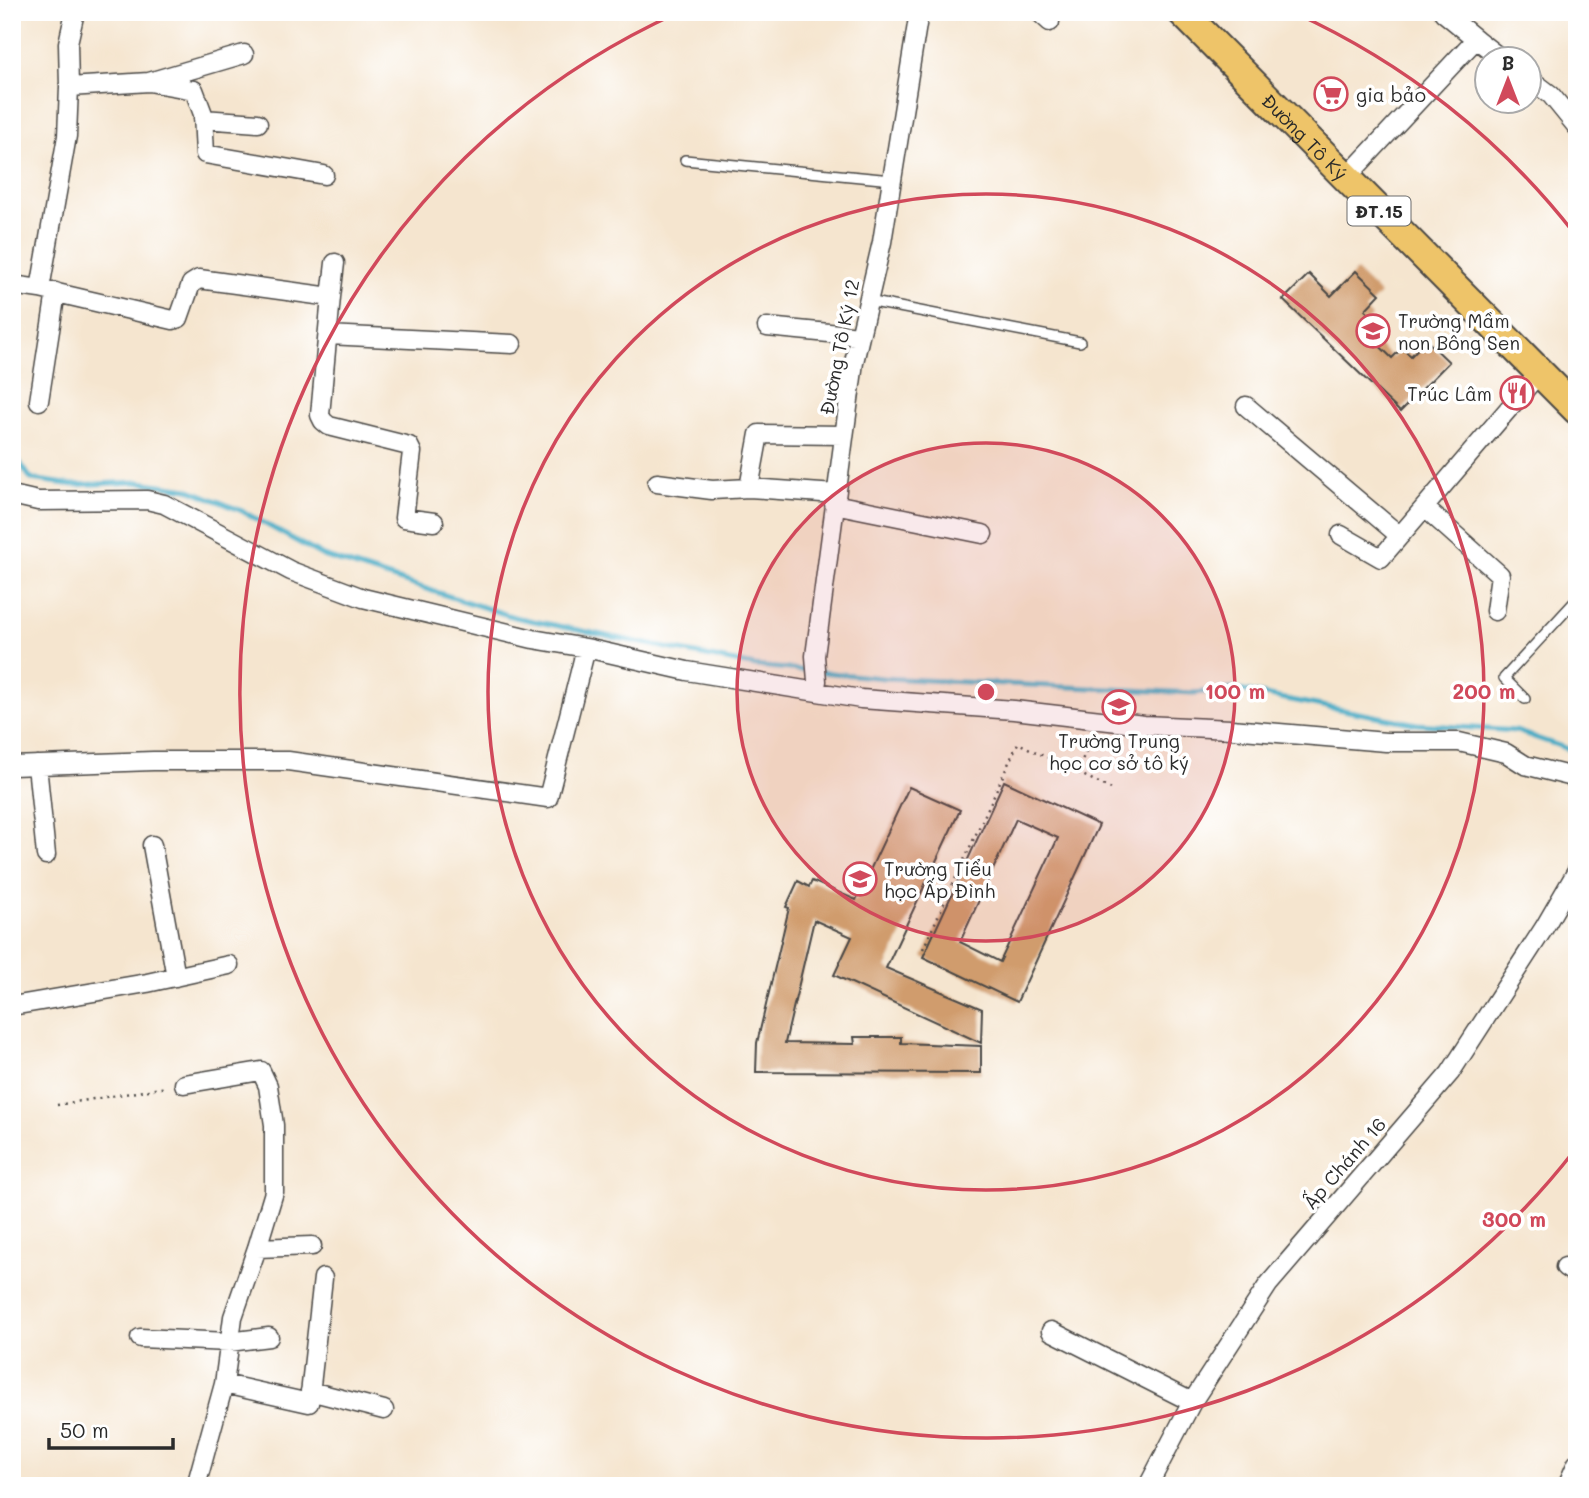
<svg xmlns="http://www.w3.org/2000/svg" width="1589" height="1498" font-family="Mali,sans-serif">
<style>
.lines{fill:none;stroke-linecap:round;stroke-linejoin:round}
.stream{stroke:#45abc5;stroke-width:5}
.building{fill:#d09c6d;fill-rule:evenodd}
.lane-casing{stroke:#494744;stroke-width:12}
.street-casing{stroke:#494744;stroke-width:21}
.primary-casing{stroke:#494744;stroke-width:32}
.path{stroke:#494744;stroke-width:2.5;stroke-dasharray:2 5;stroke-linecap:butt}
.lane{stroke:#fff;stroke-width:9}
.street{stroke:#fff;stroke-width:18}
.primary{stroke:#eec469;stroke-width:28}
.ring{fill:none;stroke:#d1495b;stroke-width:3.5}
.labels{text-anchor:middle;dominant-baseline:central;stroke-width:7;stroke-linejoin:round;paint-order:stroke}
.shield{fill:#fff;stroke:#6b6b6b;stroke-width:2}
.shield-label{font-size:18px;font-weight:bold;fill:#2b2b2b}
.poi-label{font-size:19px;fill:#2b2b2b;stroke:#fff;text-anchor:start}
.street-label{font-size:19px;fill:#2b2b2b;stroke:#fff}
.centre{fill:#d1495b;stroke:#fff;stroke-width:3.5}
.ring-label{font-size:21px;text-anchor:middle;font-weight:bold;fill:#d1495b;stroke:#fff;stroke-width:7;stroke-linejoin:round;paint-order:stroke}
</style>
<rect width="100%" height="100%" fill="#fff"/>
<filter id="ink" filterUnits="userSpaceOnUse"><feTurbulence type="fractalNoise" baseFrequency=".0143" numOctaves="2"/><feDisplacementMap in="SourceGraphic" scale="14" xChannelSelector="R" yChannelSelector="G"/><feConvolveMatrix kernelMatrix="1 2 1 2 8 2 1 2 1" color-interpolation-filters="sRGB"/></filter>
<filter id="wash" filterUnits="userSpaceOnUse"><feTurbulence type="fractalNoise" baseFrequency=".00686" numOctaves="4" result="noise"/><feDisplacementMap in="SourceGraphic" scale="28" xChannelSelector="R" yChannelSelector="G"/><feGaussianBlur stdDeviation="1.57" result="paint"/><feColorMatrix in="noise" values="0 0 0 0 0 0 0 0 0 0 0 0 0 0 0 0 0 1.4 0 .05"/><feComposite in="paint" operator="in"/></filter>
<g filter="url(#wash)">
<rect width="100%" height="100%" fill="#f5e5cf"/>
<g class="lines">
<!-- stream -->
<path class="stream" d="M12 451 31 479 73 485 139 482 188 489 242 511 323 556 514 617 755 666 811 671
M821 672 883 678 1194 693 1233 689 1417 724 1516 731 1577 752"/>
</g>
<g id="blocks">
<!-- building -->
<path class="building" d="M1356 271 1380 294 1365 310 1372 317 1361 328 1392 358 1402 348 1411 356 1426 340 1449 362 1400 412 1283 300 1309 274 1331 296Z
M1004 781 1099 825 1017 1002 923 957ZM1016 819 1058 838 1000 962 960 942Z
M909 787 960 810 886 968 982 1009 981 1043 834 975 852 937 814 920 785 1043 855 1044 854 1037H901V1043L981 1046V1073L756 1072 757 1043 789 908 786 907 798 881 809 887 812 881 856 900Z"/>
</g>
</g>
<g filter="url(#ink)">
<use href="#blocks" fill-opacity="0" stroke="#494744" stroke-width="2"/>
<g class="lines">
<defs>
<path id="lane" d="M685 160 892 180
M868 301 1080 342
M1525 699 1504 678 1577 599"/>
<path id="street" d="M1039 12 1050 22
M1476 39 1503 60
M1530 79 1551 95 1577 127
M149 82 194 90 203 114 205 154 324 175
M69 87 149 82 244 54
M203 119 258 123
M1346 178 1476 39 1443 12
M12 285 40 289 173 320 179 318 191 284 199 279 331 297 320 415 323 421 329 426 409 446 412 452 404 518 434 522
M40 289 67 136 69 87 68 43 75 12
M331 297 335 263
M767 327 860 336
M328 335 512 344
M39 401 56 292
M1246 406 1400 536
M657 483 712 490 749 488 836 494
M749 488 759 434 844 435
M12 495 38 501 147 500 164 504 291 571 363 598 533 639 586 648 687 671 861 699 1014 710 1144 725 1231 729 1386 742H1459L1506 753 1525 765 1577 778
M834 504 983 534
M1425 508 1500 575 1495 611
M1341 535 1381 558 1540 372
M815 691 817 681 815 656 854 362 882 242 919 12
M37 765 46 855
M12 766 153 761H288L548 798 586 648
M152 845 176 977
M12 1006 147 983 229 965
M184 1084 261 1071 268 1086 274 1125V1192L257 1248 233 1317 224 1384 196 1486
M257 1248 312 1246
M1565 1267 1577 1275
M1051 1331 1192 1402
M140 1338 229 1342 269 1337
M224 1384 309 1403 323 1278
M310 1391 384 1410
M1148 1486 1192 1402 1268 1285 1450 1073 1544 928 1577 871
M1567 1486 1577 1463"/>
<g id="primary">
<path id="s1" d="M1182 12 1577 410"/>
</g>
</defs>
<!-- lane casing -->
<use href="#lane" class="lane-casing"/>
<!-- street casing -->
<use href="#street" class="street-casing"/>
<!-- primary casing -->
<use href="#primary" class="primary-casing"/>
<!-- path -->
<path class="path" d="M1283 12 1286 16
M1077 772 1092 737
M923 949 1018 743 1111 789
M57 1105 167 1087"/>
<!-- lane -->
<use href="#lane" class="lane"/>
<!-- street -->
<use href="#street" class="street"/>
<!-- primary -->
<use href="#primary" class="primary"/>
</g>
</g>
<!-- distance rings -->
<circle cx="986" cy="692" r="249" fill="#d1495b" fill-opacity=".12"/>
<g class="ring">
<circle cx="986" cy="692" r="249"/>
<circle cx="986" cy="692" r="498"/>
<path d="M1574 1151A746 746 0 1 1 677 13M1295 13A746 746 0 0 1 1574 233"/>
</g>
<!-- icons -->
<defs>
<symbol id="supermarket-ring" viewBox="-11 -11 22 22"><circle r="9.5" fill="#fff" stroke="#d1495b" stroke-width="1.5"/><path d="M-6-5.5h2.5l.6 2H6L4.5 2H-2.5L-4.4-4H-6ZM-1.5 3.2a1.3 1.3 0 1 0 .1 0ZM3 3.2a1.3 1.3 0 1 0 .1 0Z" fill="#d1495b"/></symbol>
<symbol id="school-ring" viewBox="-11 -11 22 22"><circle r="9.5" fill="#fff" stroke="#d1495b" stroke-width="1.5"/><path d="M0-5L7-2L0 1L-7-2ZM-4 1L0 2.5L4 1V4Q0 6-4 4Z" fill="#d1495b"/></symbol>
<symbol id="restaurant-ring" viewBox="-11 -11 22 22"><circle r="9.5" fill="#fff" stroke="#d1495b" stroke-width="1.5"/><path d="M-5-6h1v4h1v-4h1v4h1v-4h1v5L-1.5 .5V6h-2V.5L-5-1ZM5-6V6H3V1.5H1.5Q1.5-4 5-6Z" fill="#d1495b"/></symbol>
</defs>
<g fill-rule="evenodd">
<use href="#supermarket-ring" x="1312" y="75" width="38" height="38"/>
<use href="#school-ring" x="1354" y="312" width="38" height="38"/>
<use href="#restaurant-ring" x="1498" y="374" width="38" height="38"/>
<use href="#school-ring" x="1100" y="688" width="38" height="38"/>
<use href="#school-ring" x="841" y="860" width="38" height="38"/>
</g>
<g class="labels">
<!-- shield labels -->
<rect class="shield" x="1347.5" y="196.5" width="63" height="29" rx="5"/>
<g class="shield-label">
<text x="1379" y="211">ĐT.15</text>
</g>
<!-- poi labels -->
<g class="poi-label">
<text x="1356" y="94">gia bảo</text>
<text x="1398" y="320">Trường Mầm<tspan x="1398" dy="22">non Bông Sen</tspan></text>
<text x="1492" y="393" text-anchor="end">Trúc Lâm</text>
<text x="1119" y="740" text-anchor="middle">Trường Trung<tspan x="1119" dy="22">học cơ sở tô ký</tspan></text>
<text x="884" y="868">Trường Tiểu<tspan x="884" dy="22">học Ấp Đình</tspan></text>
</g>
<!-- street labels -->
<g class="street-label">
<text stroke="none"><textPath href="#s1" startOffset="175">Đường Tô Ký</textPath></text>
<text transform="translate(839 347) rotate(-79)">Đường Tô Ký 12</text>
<text transform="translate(1344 1163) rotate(-49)">Ấp Chánh 16</text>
</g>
</g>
<circle cx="986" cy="692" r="10" class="centre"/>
<g class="ring-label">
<text x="1235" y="699">100 m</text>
<text x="1484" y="699">200 m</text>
<text x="1514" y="1227">300 m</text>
</g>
<!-- margin -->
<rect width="1589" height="1498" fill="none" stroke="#fff" stroke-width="42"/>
<!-- north arrow -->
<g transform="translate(1508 80)"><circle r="33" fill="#ffffff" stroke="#aaaaaa" stroke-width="2"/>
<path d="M0-5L12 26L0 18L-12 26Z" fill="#d1495b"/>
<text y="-10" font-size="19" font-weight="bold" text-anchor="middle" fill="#2b2b2b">B</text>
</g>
<!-- scale -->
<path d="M49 1438v10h124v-10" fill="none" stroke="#2b2b2b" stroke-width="3.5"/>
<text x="60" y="1438" font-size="21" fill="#2b2b2b" stroke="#ffffff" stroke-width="5" paint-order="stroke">50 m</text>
</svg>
